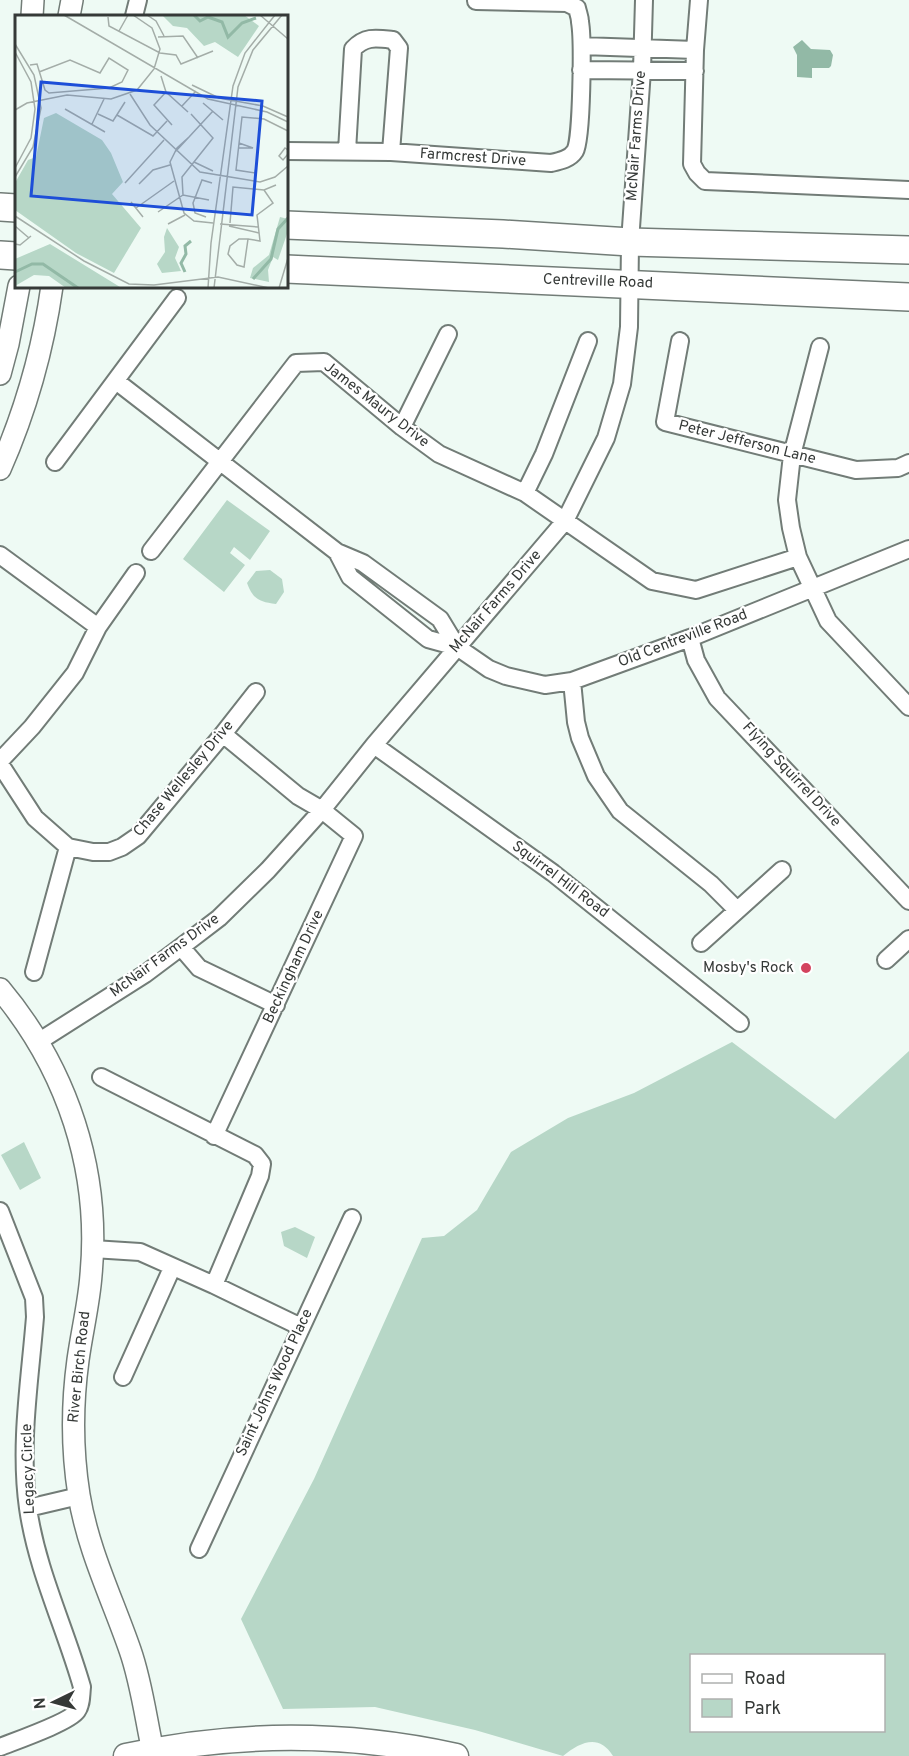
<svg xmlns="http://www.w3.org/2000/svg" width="909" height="1756" font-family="Overpass,sans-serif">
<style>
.green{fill:#b7d7c7;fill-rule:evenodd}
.water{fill:#92b9a6}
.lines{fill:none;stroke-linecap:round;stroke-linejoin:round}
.minor-casing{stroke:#727c77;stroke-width:20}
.tertiary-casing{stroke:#727c77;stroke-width:24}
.secondary-casing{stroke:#727c77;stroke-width:27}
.primary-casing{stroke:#727c77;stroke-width:30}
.minor{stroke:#fff;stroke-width:16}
.tertiary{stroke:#fff;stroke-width:21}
.secondary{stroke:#fff;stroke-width:24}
.primary{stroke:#fff;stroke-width:27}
.poi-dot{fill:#d3435e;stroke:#fff;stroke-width:2}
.labels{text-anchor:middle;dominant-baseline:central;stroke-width:4.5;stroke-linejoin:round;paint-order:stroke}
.street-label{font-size:15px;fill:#353937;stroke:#fff}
.poi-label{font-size:15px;fill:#353937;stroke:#fff;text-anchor:end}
.inset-river{fill:none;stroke:#92b9a6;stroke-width:3}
.inset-road{fill:none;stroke:#a4ada8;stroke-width:1.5}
.view{fill:#1d4ed8;fill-opacity:0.15;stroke:#1d4ed8;stroke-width:3}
.inset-edge{fill:none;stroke:#353937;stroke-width:3}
</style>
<rect width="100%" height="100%" fill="#eefaf4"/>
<!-- green -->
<path class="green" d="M227 500 270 531 250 560 234 547 230 553 245 565 224 592 183 559Z
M270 570 282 579 284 592 276 604C259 602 253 599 247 583L256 571Z
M732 1042 835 1119 909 1051V1756H613C599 1733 580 1742 563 1756L475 1730 375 1707 283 1709 241 1619 314 1479 422 1238 444 1236 477 1210 511 1152 568 1118 634 1093ZM692 1656H884V1730H692Z
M24 1142 41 1178 20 1190 1 1155Z
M295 1227 315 1237 307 1258 284 1246 281 1232Z"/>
<!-- water -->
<path class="water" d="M802 40 811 49 830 50 833 55 831 66 829 68H812V78L797 77V55L793 47Z"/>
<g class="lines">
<defs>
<path id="minor" d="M699 0 695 50 692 164 697 173 705 181 909 190
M134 16 138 0
M582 46 695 50
M581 70 695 71
M286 151 391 152 551 163C560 161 570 159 575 151 582 139 583 39 580 22 580 17 578 13 577 8L567 3 476 1
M347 151 353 49C365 36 376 38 393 40L399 48 391 152
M680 341 665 422 856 470 898 468 909 463
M820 347 792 455 787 500 791 528 798 557 828 621 909 707
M116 381 337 552
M402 427 448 334
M55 462 177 298
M525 493 544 454 588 341
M151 551 296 363 324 362 402 427 439 454 525 493 652 581 696 590 798 557
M0 555 98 627
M690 638 696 660 717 698 909 901
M457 647 440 619 363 563 337 552 350 577 428 639 457 647 489 669 506 676 545 685 572 681 690 638 909 549
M572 681 576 722 580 738 596 776 620 811 711 884 737 910
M374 745 553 873 740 1023
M0 761 32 727 75 673 98 627 136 573
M0 764 35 818 68 847 93 852H109L122 847 138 836 223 734 256 692
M701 943 782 870
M181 947 199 968 276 1005
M886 960 909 939
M34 972 68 847
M38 1042 145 974 181 947 219 918 268 870 322 810 374 745 565 521 606 438 622 384 629 327 630 242 642 70 644 0
M101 1077 255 1155 262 1164 260 1176 214 1285
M214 1136 354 836 322 810 298 796 223 734
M0 1211 34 1298 35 1317C30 1380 19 1445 28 1508 37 1571 65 1627 82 1687 81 1695 82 1704 77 1711 70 1722 15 1741 0 1747
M93 1249 140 1252 214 1285 301 1327
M123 1377 172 1268
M28 1508 79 1496
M199 1549 352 1218"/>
<path id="tertiary" d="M32 16 33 0
M69 16 72 0
M0 374 8 344 19 286
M0 469C26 410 43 350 52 286
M0 989C67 1069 101 1170 91 1275 89 1303 82 1331 78 1360 72 1404 72 1451 79 1495 88 1550 112 1598 130 1650 142 1684 146 1721 154 1756"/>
<path id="secondary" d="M126 1756C235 1732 347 1732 456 1756"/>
<path id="primary" d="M0 207 16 208
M286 225 503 234 630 242 909 250
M0 255 16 256
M286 269 909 297"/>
</defs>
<!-- minor casing -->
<use href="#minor" class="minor-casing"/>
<!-- tertiary casing -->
<use href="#tertiary" class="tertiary-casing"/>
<!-- secondary casing -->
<use href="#secondary" class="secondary-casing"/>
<!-- primary casing -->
<use href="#primary" class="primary-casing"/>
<!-- minor -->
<use href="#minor" class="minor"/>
<!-- tertiary -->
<use href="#tertiary" class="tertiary"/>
<!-- secondary -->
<use href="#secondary" class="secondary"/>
<!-- primary -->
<use href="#primary" class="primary"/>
</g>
<!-- markers -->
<circle class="poi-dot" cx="806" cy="968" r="6"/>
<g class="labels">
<!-- street labels -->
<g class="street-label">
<text transform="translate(637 136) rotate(-86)">McNair Farms Drive</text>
<text transform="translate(473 158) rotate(4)">Farmcrest Drive</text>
<text transform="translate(598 282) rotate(2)">Centreville Road</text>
<text transform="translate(376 405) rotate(38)">James Maury Drive</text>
<text transform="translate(747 443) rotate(14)">Peter Jefferson Lane</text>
<text transform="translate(496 602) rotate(-49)">McNair Farms Drive</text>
<text transform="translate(683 639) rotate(-21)">Old Centreville Road</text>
<text transform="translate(791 775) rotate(47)">Flying Squirrel Drive</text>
<text transform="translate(184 779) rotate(-50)">Chase Wellesley Drive</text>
<text transform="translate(560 880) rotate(37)">Squirrel Hill Road</text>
<text transform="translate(165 956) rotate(-36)">McNair Farms Drive</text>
<text transform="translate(294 967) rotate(-65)">Beckingham Drive</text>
<text transform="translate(80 1367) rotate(-84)">River Birch Road</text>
<text transform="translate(275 1383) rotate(-65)">Saint Johns Wood Place</text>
<text transform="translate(29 1469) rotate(-92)">Legacy Circle</text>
</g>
<!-- poi labels -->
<g class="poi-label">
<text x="794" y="968">Mosby's Rock</text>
</g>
</g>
<!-- overview -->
<g transform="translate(15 15)">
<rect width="273" height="273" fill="#eefaf4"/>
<path d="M147 0H229L244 11 223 42 200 27 189 31 172 13 158 11ZM41 98 87 125 96 138 108 167 97 179 126 213 99 258 61 238 0 195V168L13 145 21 142 29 103ZM265 202 273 204V216L263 245 258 242 253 255 254 267 235 263 238 253 254 240ZM152 213 164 232 160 243 166 256 147 258 142 249 150 237 149 222ZM35 229 105 272 107 273H51L34 261 19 260 0 271V244Z" fill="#b7d7c7"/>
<path class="inset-river" d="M179 0 185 6 193 2 207 7 213 22 227 8 241 3M0 257 17 249H28L63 273M170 257 166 248 171 239 170 231 176 226M238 264 256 244 263 214 273 203"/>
<path class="inset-road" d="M49 0 193 84 252 97 273 107M132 0 141 6 149 21M245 0 273 24M93 2 94 11 145 38 161 40 166 49 198 36M104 16 113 0M143 22 168 21 183 43M0 29 19 60 26 93 18 132 0 162M0 37 16 67 20 94 16 123 0 153M15 50 22 49 30 75 34 78 94 73 107 67 113 55 94 43 85 58 55 45 24 57M146 61 151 77 173 97M177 70 204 83 248 91 273 102M151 77 139 90 157 110M115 79 135 110 185 157 245 167 260 162 273 151M188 88 208 105M167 91 181 76M50 94 90 117M0 95 12 88 52 80 96 84 122 75 139 54 145 34 137 13 118 0M83 99 98 106 110 87M102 100 138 121 152 106M77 109 89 84M174 122 198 96M224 133H238L224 128M273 135 270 133 264 141 268 145 273 139M161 136 174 122 162 133 155 147 169 198 179 206 198 208M242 146 240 158 221 155 227 102 249 104 273 116M179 147 198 156M110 168 149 125M124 169 138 155 155 150M168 180 167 162 198 123 176 99M116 187 128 202M121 193 159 166M143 197 168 180 194 185M0 201 69 246 114 269 139 270 203 262 254 273M191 202 180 198 178 188 187 165 197 168M215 208 218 172 249 175 261 170M153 209 170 200M205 209 243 212M0 211 14 223M214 211 244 218M224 224H233L229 252 222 250 213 239 215 231ZM233 224 245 226 242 200 258 188 249 175M0 229 5 230 16 221M193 273 196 228 218 71 230 38 260 0M199 273 223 72 238 35 267 0M264 273 273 243"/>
<path class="view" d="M26 67 247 86 237 200 16 181Z"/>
<rect width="273" height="273" class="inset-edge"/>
</g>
<!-- legend -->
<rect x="690" y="1654" width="195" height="78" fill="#ffffff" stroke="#aeb0af" stroke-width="1.5"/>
<rect x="702" y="1674" width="30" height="9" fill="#ffffff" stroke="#aeb0af" stroke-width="1.5"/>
<text x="744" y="1684" font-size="18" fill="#353937">Road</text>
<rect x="702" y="1699" width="30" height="18" fill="#b7d7c7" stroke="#aeb0af" stroke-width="1.5"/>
<text x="744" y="1714" font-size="18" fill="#353937">Park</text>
<!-- north arrow -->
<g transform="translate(54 1702) rotate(265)" stroke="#ffffff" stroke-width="4.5" paint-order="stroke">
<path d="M0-4.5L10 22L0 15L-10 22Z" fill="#353937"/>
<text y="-9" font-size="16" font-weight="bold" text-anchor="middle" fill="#353937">N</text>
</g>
</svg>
